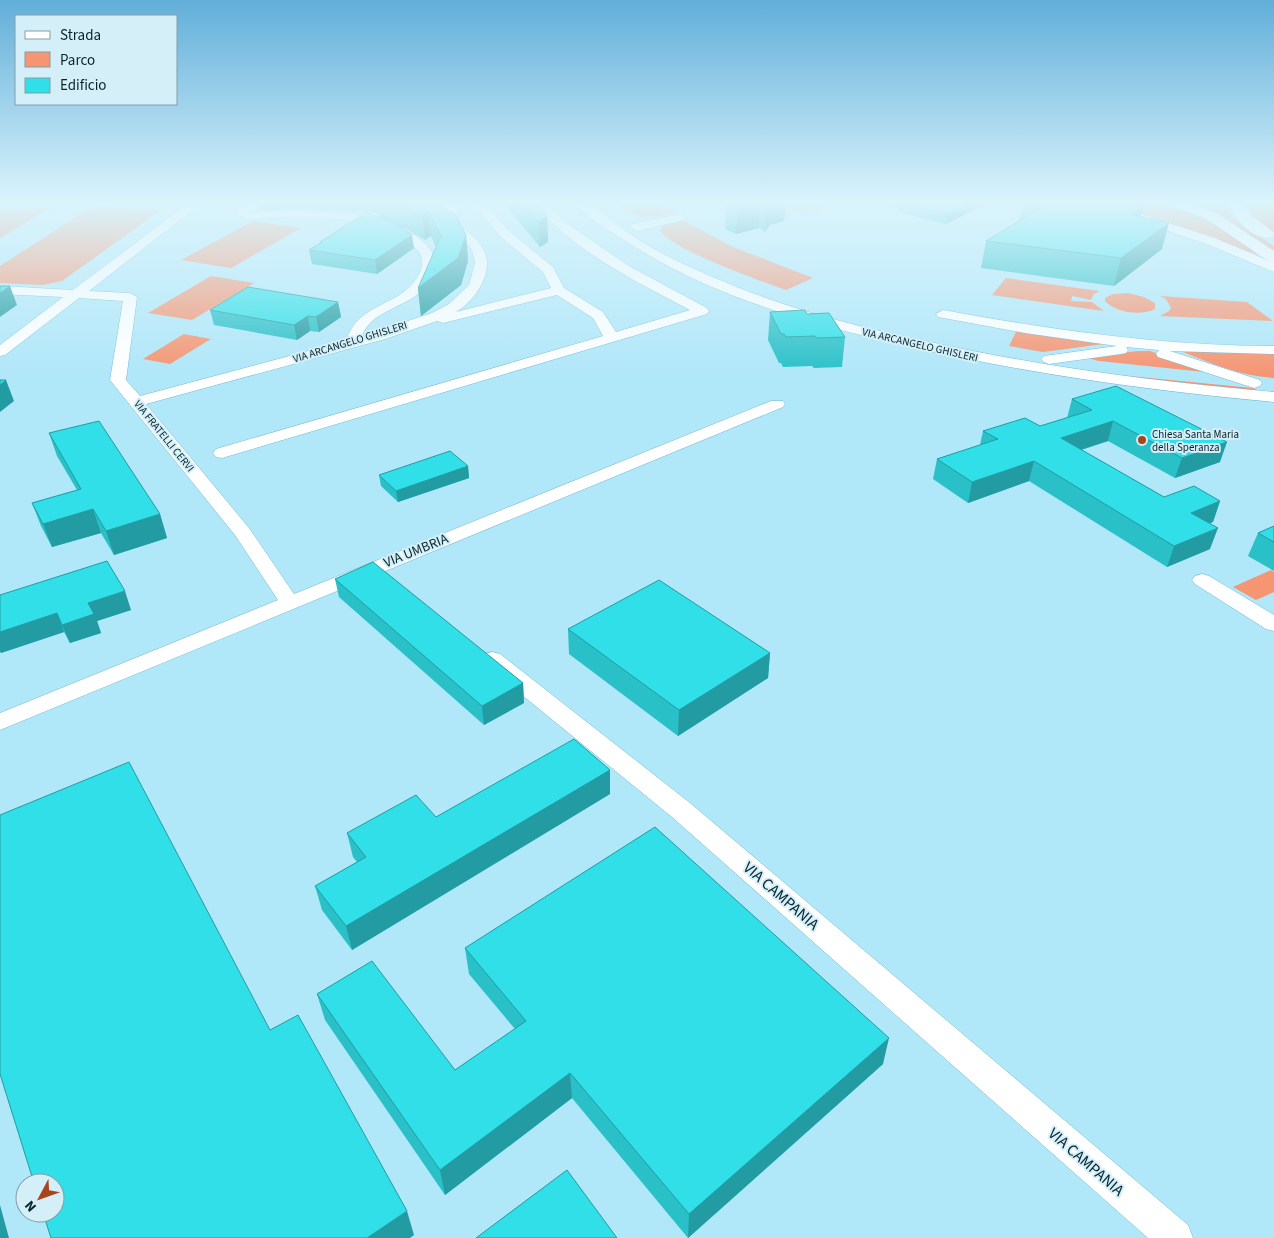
<svg xmlns="http://www.w3.org/2000/svg" width="1274" height="1238" font-family="'Source Sans 3',sans-serif">
<style>
.green{fill:#f69572}
.lines{fill:none;stroke-linecap:round;stroke-linejoin:round}
.street-casing{stroke:#74b9cf;stroke-width:1}
.secondary-casing{stroke:#74b9cf;stroke-width:1}
.street{fill:#fff;fill-rule:evenodd}
.secondary{fill:#fff;fill-rule:evenodd}
.wall{fill:#29c0c7}
.shaded-wall{fill:#229ca2}
.building{fill:#30dfe7;stroke:#229ca2}
.poi-dot{fill:#aa441b;stroke:#d5eff8;stroke-width:2}
.labels{text-anchor:middle;dominant-baseline:central;stroke-width:4;stroke-linejoin:round;paint-order:stroke}
.far-street-label{font-size:11px;fill:#07252e;stroke:#d5eff8}
.far-poi-label{font-size:11px;fill:#07252e;stroke:#d5eff8;text-anchor:start}
.street-label{font-size:14px;fill:#07252e;stroke:#d5eff8}
.near-street-label{font-size:16px;fill:#07252e;stroke:#d5eff8}
</style>
<rect width="100%" height="100%" fill="#b0e7f9"/>
<!-- green -->
<path class="green" d="M615 202H656L675 213C650 217 634 221 615 202Z
M781 202H812L825 208 802 213Z
M1100 202C1117 202 1135 200 1151 202 1193 206 1228 233 1261 256L1185 228Z
M1182 202H1228L1227 209C1238 226 1258 235 1274 246V250L1220 215Z
M1252 202H1274V232L1255 220 1247 211 1248 205Z
M93 206 161 210 62 281 43 285 0 283V266Z
M50 208 0 238V209Z
M253 221 301 228 231 268 181 260Z
M684 221 733 247 813 278 786 290C764 282 667 248 660 230L664 225Z
M211 276 254 283 192 320 148 313Z
M1006 278 1099 291 1093 295 1091 300 1072 296 1071 301 1092 302 1104 311 992 295Z
M1128 293 1144 297 1155 303V309C1141 316 1116 313 1105 301V298L1113 294Z
M1160 296 1247 302 1273 321 1160 316 1169 311 1171 308 1166 299Z
M1017 330 1111 343 1043 352 1009 346Z
M184 334 211 339 170 364 143 359Z
M1181 349 1274 354V378C1241 376 1213 364 1183 352Z
M1138 351H1150L1214 373 1099 361 1083 357Z
M1109 374 1252 388 1260 391 1217 389Z
M1271 570 1274 572V592L1256 600 1233 587Z"/>
<g class="lines">
<defs>
<path id="street" d="M190 202H203L89 291 130 293 137 297 126 380 140 396 346 341C358 304 392 308 413 283 423 272 427 257 414 247 371 210 301 217 249 219L239 216 237 214 239 208 254 202H294C285 210 262 204 249 212 263 213 277 211 291 211 325 211 360 213 393 225 405 230 420 236 428 247 440 260 434 275 424 288 407 308 371 310 362 336L432 313 449 304 469 285 475 263 472 250 463 239 437 220 442 217 453 202H465L451 220C464 228 476 236 483 249 496 271 475 301 456 312L551 288 543 272 502 238 472 202H484L510 232 553 267 564 288 603 312 616 332 690 310C643 285 564 247 536 202H548L562 220 629 266 707 308 709 311 707 314 222 458 216 457 213 453 216 449 603 336 593 318 557 295 443 323 437 321 385 339 146 404 249 528 294 594 771 401H783L785 404 783 407 0 730V713L278 600 235 535 110 380 123 301 79 298 5 355 0 356V345L63 297 0 294V286L73 290Z
M575 202C592 201 601 212 614 222 645 247 683 265 720 280 787 309 858 327 930 342 1043 367 1158 382 1274 392V402C1144 390 1016 372 890 342 801 321 710 295 632 245 613 233 589 220 575 202Z
M680 214 686 218 684 220 636 231 630 227 632 224Z
M1141 214 1217 239 1274 263V272L1209 245 1137 220 1135 218Z
M943 310C1053 330 1162 346 1274 346V354L1170 351 1260 380 1262 383 1260 386 1254 388 1158 357 1156 354 1159 350 1126 347 1128 350 1126 353 1121 354 1049 364 1044 362 1041 359 1044 356 1117 346 1025 333 938 317 936 314Z
M1202 574 1209 576 1274 615V631L1266 629 1195 584 1192 580 1195 576Z
M492 652 500 654 690 803 1188 1225 1193 1238H1148L672 817 484 664 481 659 484 654Z"/>
<path id="secondary" d="M1165 202H1186L1217 213 1274 251V263L1268 261 1207 219 1167 205Z
M1233 202H1247L1245 205 1251 215 1272 231 1274 234 1272 237C1254 242 1235 220 1231 205Z"/>
</defs>
<!-- street casing -->
<use href="#street" class="street-casing"/>
<!-- secondary casing -->
<use href="#secondary" class="secondary-casing"/>
<!-- street -->
<use href="#street" class="street"/>
<!-- secondary -->
<use href="#secondary" class="secondary"/>
</g>
<!-- wall -->
<path class="wall" d="M257 202H437L466 235 468 261 461 285 421 316 418 288 436 247 431 236 425 240 408 230 398 226 414 248 377 274 312 264 309 250 320 243V242L379 218V213L304 209 259 210Z
M504 202H538L547 216 548 242 540 247 510 211Z
M719 202H786L784 221 770 225 765 232 759 228 736 234 725 229 726 206Z
M867 202H989L946 224 898 212V209Z
M1023 204 1141 217 1162 249 1114 286 981 268 986 241 1019 221Z
M338 302 341 317 319 332 310 331 297 340 214 325 210 310Z
M770 312 807 314 845 337 842 367 814 368 812 366 783 367 781 363H779L768 340Z
M1072 399 1220 462 1175 478 1108 441 1081 450 1164 497 1220 501 1213 522 1209 523 1210 549 1167 567 1029 481 968 503 933 479 937 459 980 445 983 431 1040 426 1067 418Z
M49 433 160 514 167 538 114 555 101 533 52 547 41 526 32 503 77 490 57 456Z
M468 466 469 478 398 502 381 486 379 475Z
M1274 526V571L1248 556 1258 533Z
M335 579 523 683 524 703 484 725 339 597Z
M0 595 131 610 97 621 101 633 70 643 64 632 1 653 0 651Z
M568 629 770 653 768 678 678 736 569 654Z
M610 770V794L352 950 322 910 315 886 357 862 353 857 347 833 436 817Z
M465 948 883 1064 688 1238 572 1098 445 1195 325 1020 317 994 455 1070 515 1029 469 974Z"/>
<!-- shaded-wall -->
<path class="shaded-wall" d="M738 202H760L759 228 736 234Z
M767 202H786L784 221 770 225 765 232Z
M972 202H989L946 224 948 214Z
M1144 204 1137 230 1130 214Z
M428 211 431 236 425 240 422 215Z
M547 216 548 242 540 247 538 222Z
M1169 223 1162 249 1114 286 1121 258Z
M412 235 414 248 377 274 375 260Z
M466 235 468 261 461 285 421 316 418 288Z
M10 286 17 305 0 317V293Z
M338 302 341 317 319 332 316 317Z
M308 316 310 331 297 340 294 325Z
M6 380 14 401 0 412V385Z
M1113 421 1108 441 1056 458 1061 438Z
M1227 442 1220 462 1175 478 1182 458Z
M1034 461 1029 481 968 503 972 482Z
M468 466 469 478 398 502 396 491Z
M1220 501 1213 522 1183 533 1191 513Z
M93 509 101 533 52 547 43 524Z
M160 514 167 538 114 555 106 531Z
M1218 528 1210 549 1167 567 1174 546Z
M125 591 131 610 97 621 101 633 70 643 62 625 88 603Z
M57 613 64 632 1 653 0 651V632Z
M770 653 768 678 678 736 679 710Z
M523 683 524 703 484 725 482 706Z
M610 770V794L352 950 346 926Z
M889 1038 883 1064 688 1238 689 1214Z
M570 1073 572 1098 445 1195 440 1170Z
M0 1205 9 1238H0Z
M407 1211 414 1235 410 1238H367Z"/>
<!-- building -->
<path class="building" d="M397 202H437L440 203 437 205 455 214 466 235 458 258 418 288 441 236 428 211 422 215 404 205Z
M521 202H538L547 216 538 222Z
M901 202H972L948 214 899 203Z
M1026 202H1134L1144 204 1130 214 1169 223 1121 258 986 241 1041 208 1023 204Z
M366 213 393 222 412 235 375 260 309 250 322 242H320Z
M0 286H10L0 293Z
M248 287 338 302 316 317 308 316 294 325 210 310Z
M805 310 807 314 829 313 845 337 817 338 815 336 786 337 784 334H781L770 312Z
M0 380H6L0 385Z
M1116 386 1227 442 1182 458 1113 421 1061 438 1164 497 1194 486 1220 501 1191 513 1218 528 1174 546 1034 461 972 482 937 459 998 439 983 431 1025 418 1040 426 1092 410 1072 399Z
M99 421 160 514 106 531 93 509 43 524 32 503 81 489 49 433Z
M450 451 468 466 396 491 379 475Z
M1274 526V542L1258 533Z
M107 561 125 591 88 603 94 614 62 625 57 613 0 632V595Z
M373 562 523 683 482 706 335 579Z
M659 580 770 653 679 710 568 629Z
M574 739 610 770 346 926 315 886 366 857 347 833 416 795 436 817Z
M129 762 270 1030 298 1015 407 1211 367 1238H51L43 1213H55V1183H34L0 1074V815Z
M655 827 889 1038 689 1214 570 1073 440 1170 317 994 372 961 455 1070 526 1021 465 948Z
M567 1170 617 1238H476Z"/>
<!-- sky -->
<linearGradient id="sky" x2="0" y2="1"><stop stop-color="#61aed9"/><stop offset="0.54" stop-color="#dbf4fc"/><stop offset="1" stop-color="#dbf4fc" stop-opacity="0"/></linearGradient>
<rect width="1274" height="375" fill="url(#sky)"/>
<!-- markers -->
<circle class="poi-dot" cx="1142" cy="440" r="5"/>
<g class="labels">
<!-- far-street labels -->
<g class="far-street-label">
<text transform="translate(350 342) rotate(-17)">VIA ARCANGELO GHISLERI</text>
<text transform="translate(920 345) rotate(13)">VIA ARCANGELO GHISLERI</text>
<text transform="translate(164 436) rotate(51)">VIA FRATELLI CERVI</text>
</g>
<!-- far-poi labels -->
<g class="far-poi-label">
<text x="1152" y="434">Chiesa Santa Maria<tspan x="1152" dy="13">della Speranza</tspan></text>
</g>
<!-- street labels -->
<g class="street-label">
<text transform="translate(416 551) rotate(-22)">VIA UMBRIA</text>
</g>
<!-- near-street labels -->
<g class="near-street-label">
<text transform="translate(781 896) rotate(41)">VIA CAMPANIA</text>
<text transform="translate(1086 1162) rotate(41)">VIA CAMPANIA</text>
</g>
</g>
<!-- legend -->
<rect x="15" y="15" width="162" height="90" fill="#d5eff8" stroke="#839ea7"/>
<rect x="25" y="31" width="25" height="8" fill="#ffffff" stroke="#839ea7"/>
<text x="60" y="40" font-size="15" fill="#07252e">Strada</text>
<rect x="25" y="52" width="25" height="15" fill="#f69572" stroke="#839ea7"/>
<text x="60" y="65" font-size="15" fill="#07252e">Parco</text>
<rect x="25" y="78" width="25" height="15" fill="#30dfe7" stroke="#839ea7"/>
<text x="60" y="90" font-size="15" fill="#07252e">Edificio</text>
<!-- north arrow -->
<g transform="translate(40 1198) rotate(229)"><circle r="24" fill="#d5eff8" stroke="#839ea7"/>
<path d="M0-4L9 19L0 12L-9 19Z" fill="#aa441b"/>
<text y="-8" font-size="14" font-weight="bold" text-anchor="middle" fill="#07252e">N</text>
</g>
</svg>
